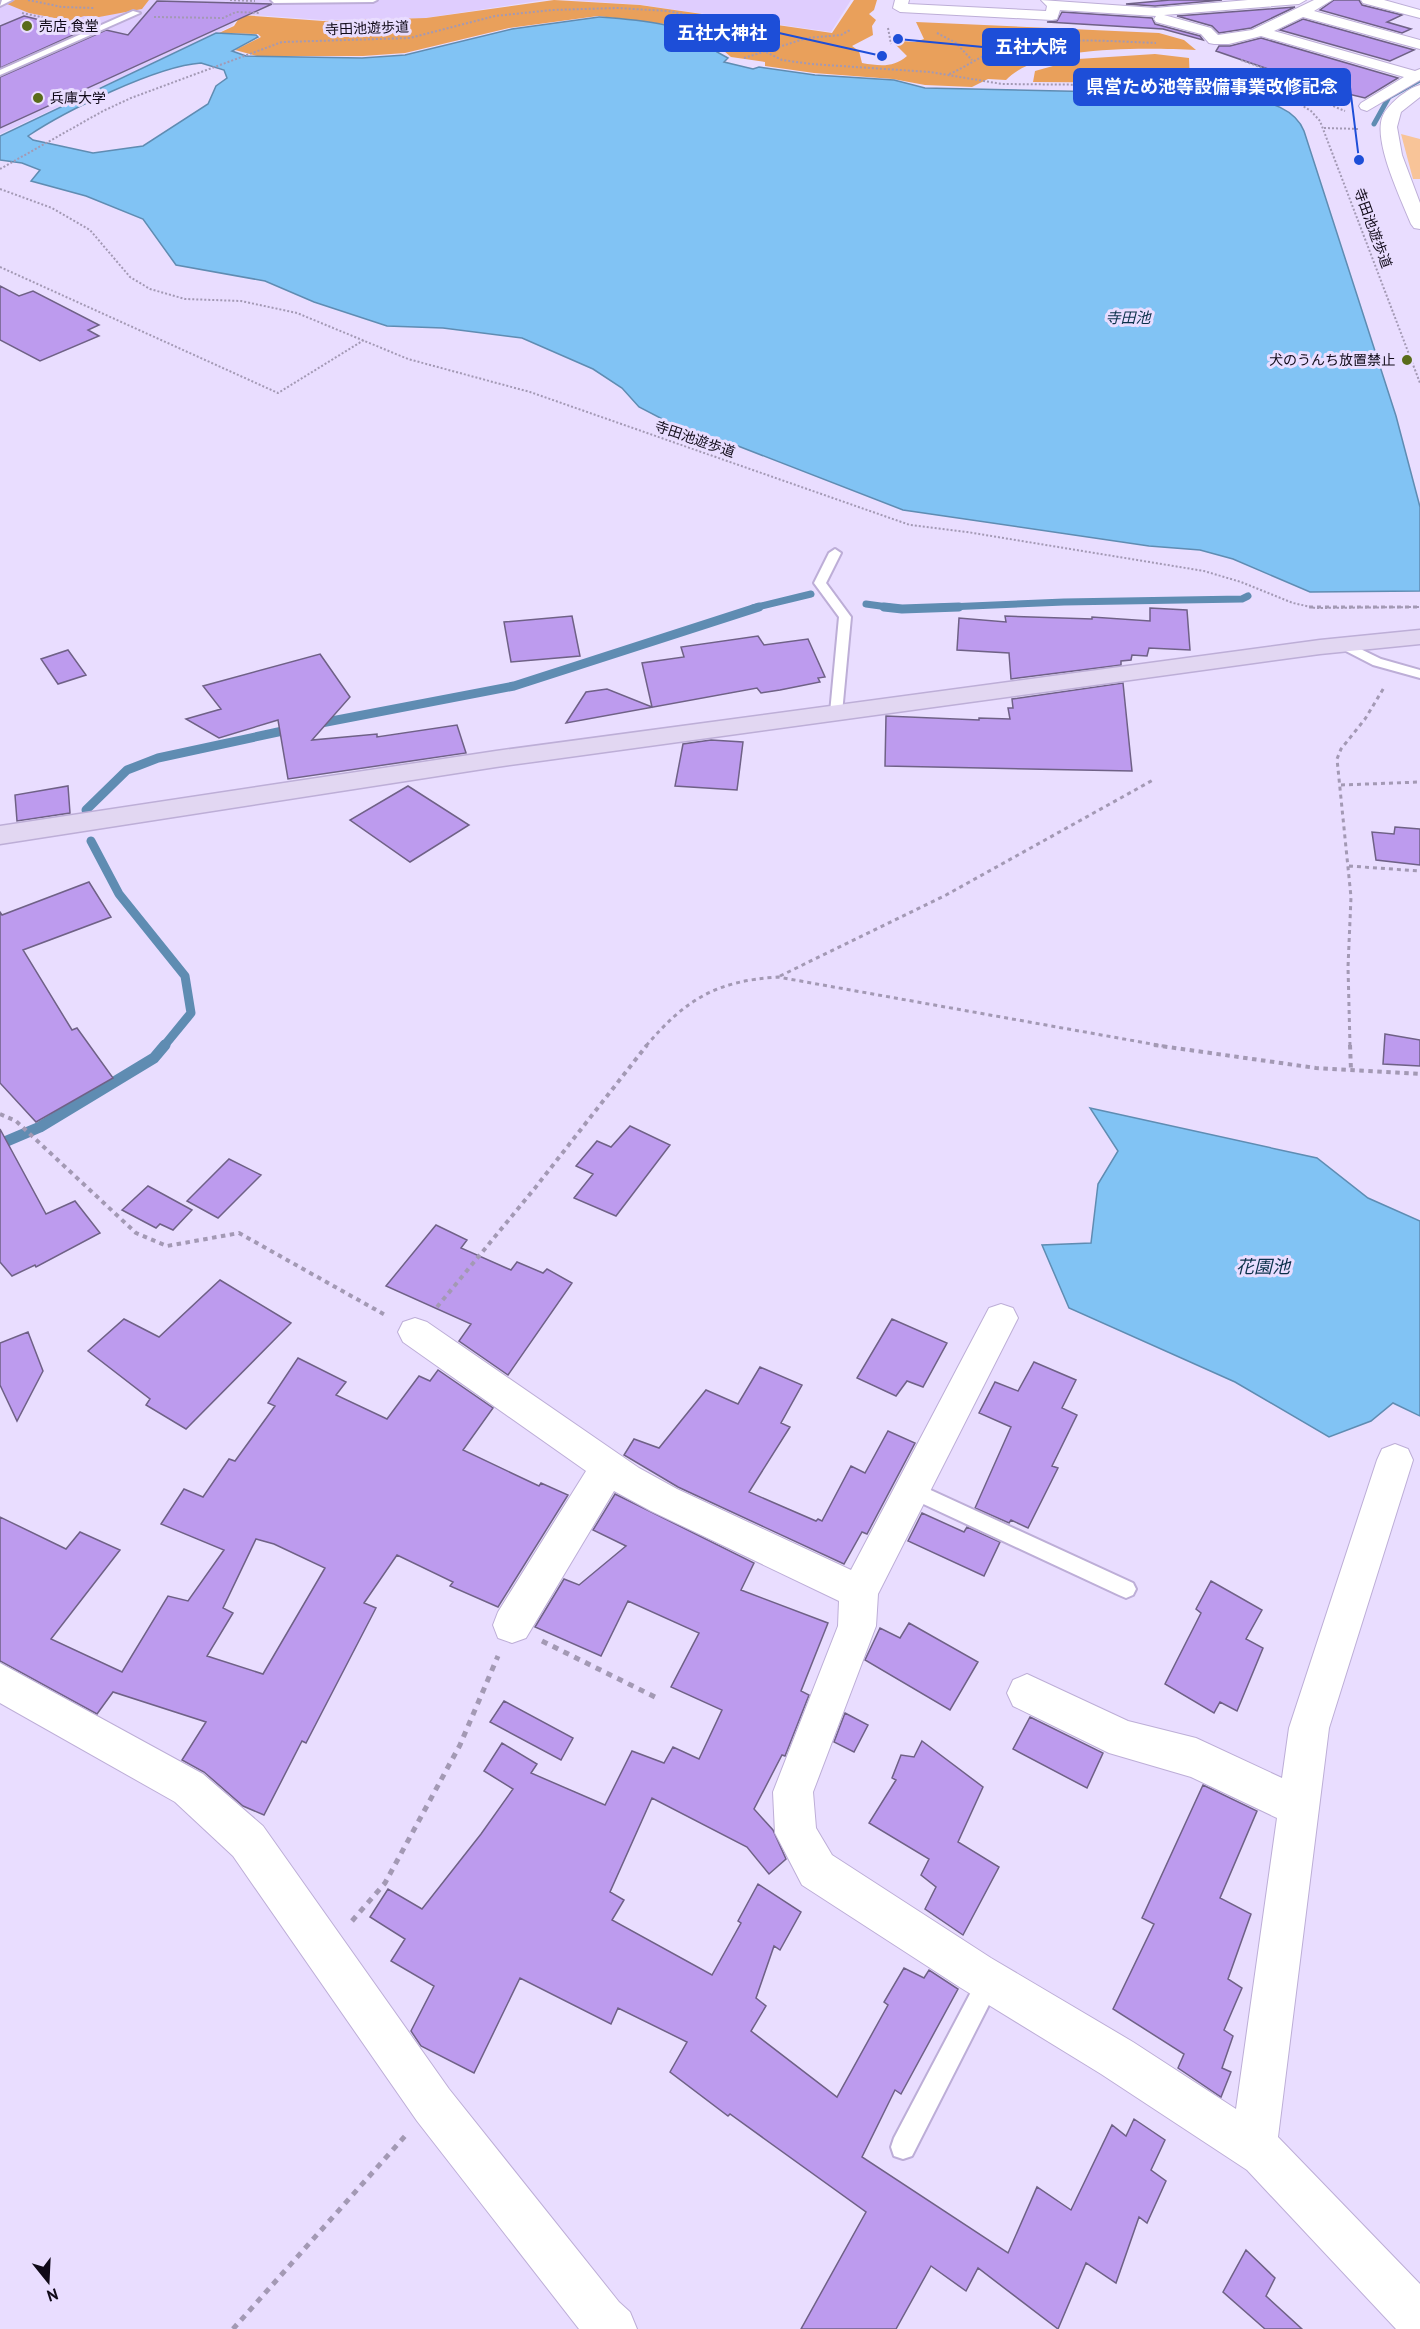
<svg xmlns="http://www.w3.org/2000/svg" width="1420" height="2329" font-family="'PT Sans','Noto Sans JP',sans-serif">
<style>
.built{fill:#dfcdfe}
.green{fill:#f8c498}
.forest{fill:#e9a05b}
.water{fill:#81c3f4;stroke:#5f8cb2;stroke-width:1.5;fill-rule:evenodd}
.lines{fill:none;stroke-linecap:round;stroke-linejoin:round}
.stream-far3{stroke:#5f8cb2;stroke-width:5}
.stream-far2{stroke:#5f8cb2;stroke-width:7}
.stream-far1{stroke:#5f8cb2;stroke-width:9}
.stream{stroke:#5f8cb2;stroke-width:11}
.building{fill:#bd9bee;stroke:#6f6186;stroke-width:1.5;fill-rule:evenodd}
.lane-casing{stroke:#bdaed7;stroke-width:4}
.street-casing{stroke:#bdaed7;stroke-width:2}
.secondary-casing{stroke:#bdaed7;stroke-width:3}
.path-far3{stroke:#a399b4;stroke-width:2;stroke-dasharray:2 2;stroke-linecap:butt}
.path-far2{stroke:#a399b4;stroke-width:3;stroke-dasharray:4 4;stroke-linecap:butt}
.path-far1{stroke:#a399b4;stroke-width:4;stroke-dasharray:4.5 4.5;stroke-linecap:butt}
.path{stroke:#a399b4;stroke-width:5;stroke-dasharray:6 6;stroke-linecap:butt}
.lane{fill:#fff;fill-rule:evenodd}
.street{fill:#fff;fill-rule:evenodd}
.secondary{fill:#e2d7f2;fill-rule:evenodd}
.poi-dot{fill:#596c1a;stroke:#e9ddff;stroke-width:2}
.labels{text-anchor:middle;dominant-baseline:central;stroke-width:6;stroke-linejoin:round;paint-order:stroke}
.far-poi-label{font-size:14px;fill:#100a18;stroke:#e9ddff;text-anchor:start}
.far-street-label{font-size:14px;fill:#100a18;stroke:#e9ddff}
.far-water-label{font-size:15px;font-style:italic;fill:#092f48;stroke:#e9ddff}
.water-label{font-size:18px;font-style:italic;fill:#092f48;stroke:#e9ddff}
.leader{fill:none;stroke:#1d4ed8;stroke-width:2}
.callout-dot{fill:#1d4ed8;stroke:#e9ddff;stroke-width:2}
.callout{fill:#1d4ed8;stroke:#1d4ed8;stroke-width:2}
.callout-label{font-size:18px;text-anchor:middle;font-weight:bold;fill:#fff}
</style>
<rect width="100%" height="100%" fill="#e9ddff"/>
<!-- built -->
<path class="built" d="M0 0H544L425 18 323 20 240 14 232 26 0 134Z
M571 0H851L831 32 642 5Z"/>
<!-- green -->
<path class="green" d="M1401 134 1420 139V179H1413Z"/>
<!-- forest -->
<path class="forest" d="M15 0H149L142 9 99 17 84 16 70 21 29 13 7 4Z
M554 0 640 5 832 33 854 0H877L874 10 869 14 876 20 872 26 873 35 852 46 859 51 862 63C880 66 893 68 907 56L896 45 901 41 915 42 924 39 916 22 1159 33 1184 40 1196 50C1149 48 1040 44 1006 80L988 79 972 87 925 85 893 79 814 73 765 66V62L731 57 724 51 723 47 708 37 681 26 598 16 509 28 405 53 363 56H257L235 50 261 37 258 34 219 33 234 26 241 15 323 21 426 18Z
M1155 54 1189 58 1190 83 1033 82 1035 71 1078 59Z"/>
<!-- water -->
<path class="water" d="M599 17C641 20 684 23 720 48L717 52 728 58 724 62 753 69 759 67 815 75 894 80 925 88 1239 95C1263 101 1294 106 1304 131L1396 416 1420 507V591L1310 592 1233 559 1200 550 1149 546 903 510 738 446 693 435 639 407 622 388 593 369 522 338 443 328 387 326 314 302 265 281 176 265 143 219 86 196 31 181 40 170 22 163 0 160V136L216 33 256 35 258 37 232 51 246 56 362 58 405 55 512 29ZM201 63 224 70 227 78 216 86 208 104 143 146 93 153 33 140 28 136C65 111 157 66 201 63Z
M1090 1108 1317 1158 1368 1198 1420 1221V1416L1393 1403 1371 1421 1329 1437 1235 1382 1069 1308 1042 1245 1091 1243 1098 1184 1118 1151Z"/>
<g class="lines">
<!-- stream-far3 -->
<path class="stream-far3" d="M1374 124 1389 97 1420 80"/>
<!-- stream-far2 -->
<path class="stream-far2" d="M866 604 895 608
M753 608 811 594
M924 608 1064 602 1242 599 1248 596"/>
<!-- stream-far1 -->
<path class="stream-far1" d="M884 607 902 609 959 607
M316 724 514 686 759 607
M86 810 127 770 158 758 292 729
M91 841 119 894 185 976 191 1013 164 1046"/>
<!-- stream -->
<path class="stream" d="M0 1144 40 1127 154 1058 165 1045"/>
</g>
<!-- building -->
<path class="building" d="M1170 0H1222L1155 6 1126 4Z
M1334 0H1359L1362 5 1402 15 1387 22 1411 29 1402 33 1320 10Z
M157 1 272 4 0 128V77L106 30 128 35Z
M1295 7 1251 28 1219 33 1212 26 1177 16Z
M1062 12 1152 18 1155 24 1200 36 1203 40 1163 29 1047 22 1057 21Z
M24 16 68 27 75 24 91 27 0 68V26Z
M1303 19 1414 50 1390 61 1280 30Z
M1261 38 1398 78 1365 98 1323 88 1216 51 1219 46H1230Z
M0 286 19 296 33 291 99 325 88 330 99 336 40 361 0 340Z
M1150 608 1187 610 1190 650 1149 648 1147 656 1132 655 1131 660 1121 661V665L1011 679 1009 653 957 650 959 618 1006 622 1005 616 1092 619V617L1150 621Z
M572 616 580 656 511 662 504 622Z
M758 636 764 645 808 639 825 677 818 678 820 682 780 690 761 693 757 688 566 723 586 692 607 689 652 707 642 663 684 657 681 647Z
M68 650 86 675 58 684 41 659Z
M320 654 350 697 312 740 377 734V737L457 725 466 753 288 779 278 720 219 738 186 719 221 709 203 686Z
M1123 683 1132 771 885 766 886 716 979 720V718L1010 719 1008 708H1013L1012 699Z
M711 740 743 742 737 790 675 786 683 744Z
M68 786 70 813 17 821 15 795Z
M408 786 469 825 410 862 350 820Z
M1395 827 1420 829V865L1376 860 1372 832 1394 834Z
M89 882 111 917 23 950 72 1030 77 1028 113 1078 36 1122 0 1083V912L2 915Z
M1385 1034 1420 1040V1066L1383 1064Z
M630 1126 670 1145 616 1216 574 1198 593 1174 576 1166 597 1141 611 1147Z
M0 1129 46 1214 75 1201 100 1233 36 1267 35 1265 12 1276 0 1262Z
M229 1159 261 1175 218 1218 187 1201Z
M148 1186 192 1210 173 1230 160 1224 156 1228 122 1210Z
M436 1225 467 1240 461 1248 511 1270 517 1262 543 1273 547 1269 572 1283 508 1375 459 1341 471 1324 386 1286Z
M220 1280 291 1323 186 1429 146 1405 150 1399 88 1351 124 1319 159 1337Z
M892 1319 947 1343 923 1387 907 1381 896 1396 857 1378Z
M28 1332 43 1371 17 1421 0 1385V1343Z
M298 1358 346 1382 336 1395 387 1419 419 1376 430 1381 438 1370 493 1408 463 1450 539 1486 541 1483 568 1495 498 1607 450 1586 453 1582 397 1555 364 1603 376 1608 306 1743 302 1741 264 1815 243 1806 204 1772 182 1760 206 1722 113 1692 97 1714 0 1661V1517L66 1549 80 1532 120 1550 51 1639 122 1672 168 1596 188 1601 224 1550 161 1524 184 1489 203 1497 229 1459 235 1461 275 1406 268 1403ZM256 1539 274 1544 325 1568 263 1674 207 1656 233 1613 223 1608Z
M1034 1362 1076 1380 1062 1408 1077 1415 1052 1466 1058 1468 1028 1528 1011 1520 1009 1523 975 1508 1011 1427 979 1413 995 1382 1018 1391Z
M760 1367 802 1385 781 1423 790 1427 749 1492 816 1521 818 1519 822 1521 851 1466 865 1473 888 1431 915 1443 867 1534 862 1532 844 1564 678 1487 624 1455 634 1439 659 1448 706 1390 738 1404Z
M615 1494 754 1563 741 1590 828 1623 801 1691 809 1695 785 1756 782 1755 754 1809 773 1830 786 1859 769 1874 747 1847 652 1798 610 1892 624 1900 612 1920 712 1975 741 1923 738 1921 758 1884 801 1912 780 1950 774 1946 756 1998 766 2006 751 2031 837 2097 888 2005 884 2002 904 1968 924 1978 929 1970 958 1989 901 2094 895 2090 862 2157 1008 2253 1037 2187 1071 2210 1112 2125 1126 2136 1134 2119 1165 2140 1151 2170 1166 2181 1147 2223 1139 2217 1116 2283 1086 2263 1058 2329 978 2268 966 2291 931 2266 896 2329H801L866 2212 730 2114 728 2116 670 2072 687 2042 618 2008 611 2024 520 1978 474 2073 421 2046 411 2031 434 1986 391 1961 405 1939 370 1917 388 1889 422 1909 481 1834 513 1789 484 1771 502 1743 537 1764 531 1773 605 1805 632 1751 664 1763 673 1747 699 1759 722 1710 671 1687 699 1633 628 1601 601 1656 535 1627 564 1579 579 1585 626 1546 593 1530Z
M922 1513 964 1532 967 1527 1000 1542 984 1576 908 1541Z
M1211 1581 1262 1610 1246 1639 1263 1648 1237 1711 1220 1702 1214 1713 1165 1684 1201 1613 1196 1609Z
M909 1623 978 1662 950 1710 865 1660 880 1628 900 1638Z
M504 1701 573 1738 561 1760 490 1722Z
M845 1713 868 1725 854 1752 834 1742Z
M1030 1717 1103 1753 1087 1788 1013 1749Z
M922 1741 983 1787 958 1842 999 1867 963 1935 925 1909 936 1887 921 1875 929 1859 869 1823 896 1780 892 1778 901 1755 914 1757Z
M1203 1785 1257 1811 1220 1898 1251 1914 1228 1979 1242 1988 1224 2030 1233 2036 1222 2068 1231 2072 1221 2097 1178 2068 1184 2054 1113 2009 1154 1924 1142 1918Z
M1246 2250 1275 2278 1266 2296 1302 2329H1265L1223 2292Z"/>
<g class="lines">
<defs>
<path id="lane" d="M2 0H12L0 6Z
M271 0H377L373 2 274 3Z
M133 11 140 13 0 75V70Z
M835 549 841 553 826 583 851 617 842 713 836 717 830 713 839 617 814 583 829 553Z
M1344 641 1381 659 1420 670V678L1373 665 1340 648 1338 645 1340 642Z
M911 1481 1133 1583 1136 1589 1133 1595 1126 1598 1119 1595 904 1495 901 1489 904 1483Z
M989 1970 997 1973 1000 1981 997 1989 912 2156 903 2159 894 2156 891 2147 894 2138 981 1973Z"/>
<path id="street" d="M895 0H909L908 4 1046 11 1047 6 1041 0 1155 8 1248 0H1306L1299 4 1164 15 1211 28 1218 35 1252 30 1314 0H1332L1314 11 1420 40V49L1303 17 1274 31 1415 71 1420 69V80L1367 111 1361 109 1359 106 1361 103 1404 77 1261 36 1229 44H1214L1209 43 1201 34 1156 22 1154 19 1156 16 1060 10 1057 19 1052 20 900 12 893 8Z
M1361 0H1384L1420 10V18L1363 3Z
M1420 85V97L1401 112 1397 127 1402 155 1420 203V229L1414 228 1411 224C1401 199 1374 144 1382 118 1385 109 1393 102 1400 96 1406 92 1412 87 1420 85Z
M1001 1304 1013 1308 1018 1318 878 1594 876 1626 813 1792 816 1828 832 1855 991 1958 1133 2042 1236 2109 1277 1818 1191 1777 1109 1753 1013 1706 1007 1693 1013 1680 1027 1674 1128 1721 1196 1738 1282 1778 1289 1728 1377 1460 1382 1449 1395 1444 1408 1449 1413 1460 1329 1728 1278 2137 1420 2284V2329H1396L1247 2170 1101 2074 961 1988 802 1885 775 1833 773 1792 838 1626 839 1601 651 1511 614 1491 526 1638 512 1643 498 1638 493 1625 498 1612 586 1471 403 1342 398 1332 403 1322 415 1318 427 1322 639 1468 677 1489 851 1570 989 1308Z
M0 1663 203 1774 263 1826 449 2089 619 2302 630 2312 637 2329H579L417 2121 233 1856 175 1802 0 1703Z"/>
<path id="secondary" d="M1420 630V644L1320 654 496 767 0 844V826L496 751 1320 640Z"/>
</defs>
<!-- lane casing -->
<use href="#lane" class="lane-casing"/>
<!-- street casing -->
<use href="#street" class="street-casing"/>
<!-- secondary casing -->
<use href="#secondary" class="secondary-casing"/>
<!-- path-far3 -->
<path class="path-far3" d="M28 0 62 7 94 8
M230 0 255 1
M22 13 64 22
M154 17 223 18 236 12 260 13
M888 28 891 44
M937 33 956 43 972 60
M744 58 807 38 841 35 850 30
M1241 60 1347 99
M949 74C967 67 979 56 998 50 1050 36 1104 41 1156 43
M1217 86C1253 73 1311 97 1345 111
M1324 128 1360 129
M0 169 103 111 131 98 282 42 410 38 495 16 552 10 617 8 668 11 717 21 734 28 766 52 782 60 811 64 930 72 1002 84 1216 86 1254 90 1298 103 1311 111 1320 121 1420 383
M0 189 52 208 90 230 130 277 150 289 185 299 241 301 297 313 408 359 530 392 910 525 967 532 1204 571 1241 582 1293 603 1315 608 1420 607
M0 267 278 393 364 340"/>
<!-- path-far2 -->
<path class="path-far2" d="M1309 607H1420
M1341 785 1420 782
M1349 866 1420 871
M780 976 946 895 1153 780
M646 1046C686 999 716 981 778 977L1163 1046
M1350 1046 1348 967 1351 897 1337 759 1341 749 1365 719 1385 686"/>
<!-- path-far1 -->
<path class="path-far1" d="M1154 1045 1316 1068 1420 1074
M1350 1045 1351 1070
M0 1114 16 1121 136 1233 167 1246 239 1233 387 1316
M437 1307 535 1188 647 1045"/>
<!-- path -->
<path class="path" d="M542 1641 655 1697
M352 1921 385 1883 460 1745 498 1656
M233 2329 406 2135"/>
<!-- lane -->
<use href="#lane" class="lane"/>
<!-- street -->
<use href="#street" class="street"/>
<!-- secondary -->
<use href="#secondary" class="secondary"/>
</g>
<!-- markers -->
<g class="poi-dot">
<circle cx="27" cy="26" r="6"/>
<circle cx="38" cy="98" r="6"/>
<circle cx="1407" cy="360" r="6"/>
</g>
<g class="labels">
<!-- far-poi labels -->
<g class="far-poi-label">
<text x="39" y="26">売店 食堂</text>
<text x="50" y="98">兵庫大学</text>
<text x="1395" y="360" text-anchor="end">犬のうんち放置禁止</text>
</g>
<!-- far-street labels -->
<g class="far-street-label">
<text transform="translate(367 28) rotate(-2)">寺田池遊歩道</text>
<text transform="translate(1373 228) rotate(70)">寺田池遊歩道</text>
<text transform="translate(695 439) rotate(19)">寺田池遊歩道</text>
</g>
<!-- far-water labels -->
<g class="far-water-label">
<text x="1128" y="317">寺田池</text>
</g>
<!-- water labels -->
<g class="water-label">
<text x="1263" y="1266">花園池</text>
</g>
</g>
<!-- callouts -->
<path class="leader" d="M882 56L779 33M898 39L983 47M1359 160L1350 87"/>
<g class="callout-dot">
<circle cx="882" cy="56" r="6"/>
<circle cx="898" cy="39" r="6"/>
<circle cx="1359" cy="160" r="6"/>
</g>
<g class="callout">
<rect x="665" y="15" width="114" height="36" rx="6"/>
<rect x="983" y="29" width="96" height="36" rx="6"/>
<rect x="1074" y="69" width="276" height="36" rx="6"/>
</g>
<g class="callout-label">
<text x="722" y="39">五社大神社</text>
<text x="1031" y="53">五社大院</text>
<text x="1212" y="93">県営ため池等設備事業改修記念</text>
</g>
<!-- north arrow -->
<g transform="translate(48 2281) rotate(162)" stroke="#e9ddff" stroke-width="4.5" paint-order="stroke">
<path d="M0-4.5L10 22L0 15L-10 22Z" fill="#100a18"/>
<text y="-9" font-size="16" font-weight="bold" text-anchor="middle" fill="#100a18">N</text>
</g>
</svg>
